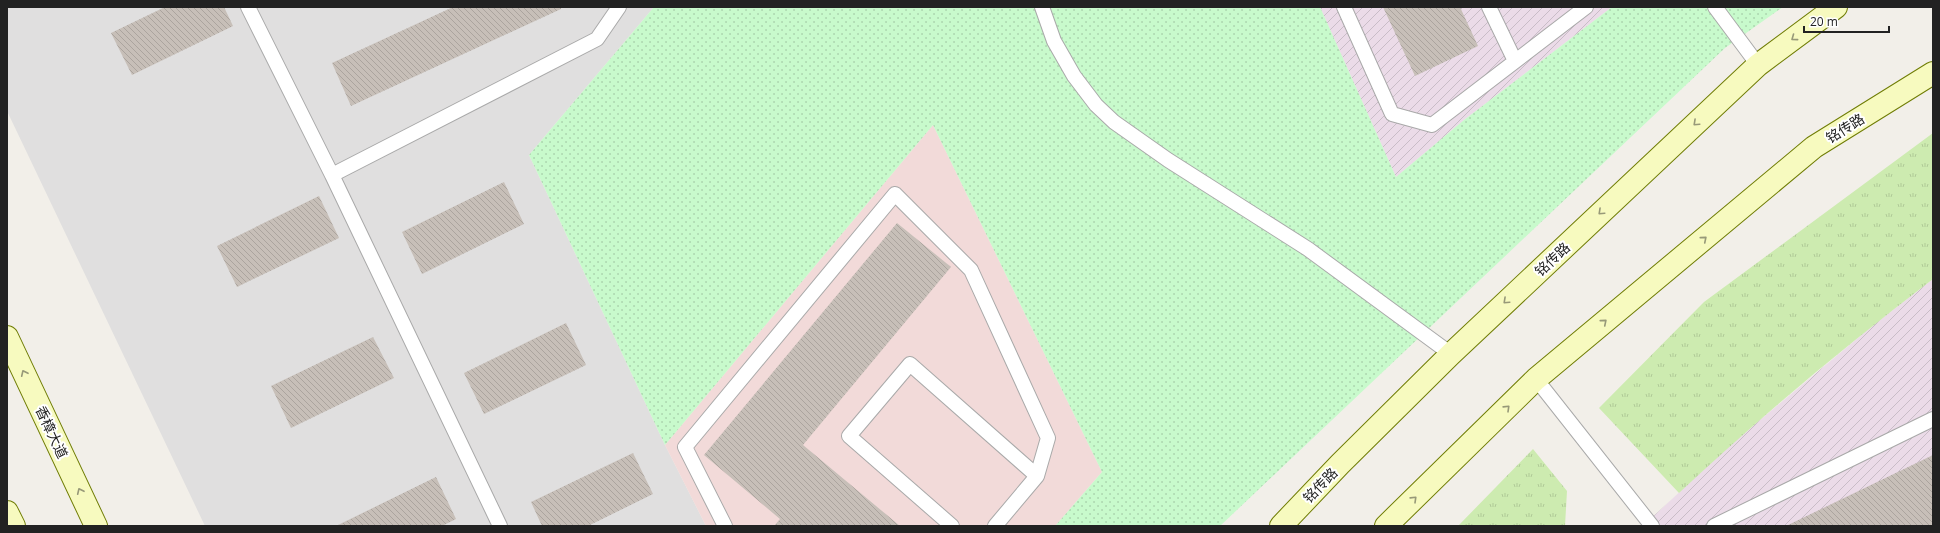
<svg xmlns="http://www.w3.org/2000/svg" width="1940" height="533" font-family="'Open Sans','Noto Sans SC',sans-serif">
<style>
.residential{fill:#e0dfdf}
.commercial{fill:#f2dad9}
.industrial{fill:url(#industrial-furrows)}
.grass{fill:url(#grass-tufts)}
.park{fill:url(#park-dots)}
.building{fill:url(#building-back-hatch)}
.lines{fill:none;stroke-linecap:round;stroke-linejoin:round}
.lane-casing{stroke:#a9a9a9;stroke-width:16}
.secondary-casing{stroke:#707d05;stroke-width:24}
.lane{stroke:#fff;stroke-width:14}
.secondary{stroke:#f7fabf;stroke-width:22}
.oneway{stroke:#979978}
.labels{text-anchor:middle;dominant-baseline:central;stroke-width:4;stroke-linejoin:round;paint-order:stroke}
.street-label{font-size:14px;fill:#222;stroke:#fff}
</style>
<defs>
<pattern id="industrial-furrows" width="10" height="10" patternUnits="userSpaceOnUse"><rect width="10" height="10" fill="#ebdbe8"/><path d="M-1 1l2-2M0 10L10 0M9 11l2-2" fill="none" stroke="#c9bcc7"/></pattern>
<pattern id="grass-tufts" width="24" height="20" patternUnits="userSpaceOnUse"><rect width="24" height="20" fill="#cdebb0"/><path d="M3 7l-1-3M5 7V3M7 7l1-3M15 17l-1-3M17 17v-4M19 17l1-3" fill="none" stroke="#b0c997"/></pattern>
<pattern id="park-dots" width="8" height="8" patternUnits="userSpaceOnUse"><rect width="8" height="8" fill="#c8facc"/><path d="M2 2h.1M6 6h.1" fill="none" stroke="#acd6af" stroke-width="1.8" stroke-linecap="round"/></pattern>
<pattern id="building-back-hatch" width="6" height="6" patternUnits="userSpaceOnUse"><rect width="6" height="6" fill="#c7bfb8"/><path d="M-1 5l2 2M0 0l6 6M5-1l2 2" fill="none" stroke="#aba49e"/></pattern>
</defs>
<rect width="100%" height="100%" fill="#f2efe9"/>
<!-- residential -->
<path class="residential" d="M7 7H654L529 155 665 445 706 526H205L7 111Z"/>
<!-- commercial -->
<path class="commercial" d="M933 125 1102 472 1056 525 1057 526H706L665 445Z"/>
<!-- industrial -->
<path class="industrial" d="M1320 7H1612L1464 120 1396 177Z
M1933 279V526H1643L1729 446 1871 327Z"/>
<!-- grass -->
<path class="grass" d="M1933 133V279C1845 346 1760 417 1679 493L1599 408 1704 302Z
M1533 449 1567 491 1565 526H1458Z"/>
<!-- park -->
<path class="park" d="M654 7H1320L1396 177 1464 120 1612 7H1783L1725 48 1220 526H1057L1056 525 1102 472 933 125 665 445 529 155Z"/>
<!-- building -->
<path class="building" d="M165 7H224L233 26 132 75 111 33Z
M453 7H561V9L351 106 332 63Z
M1383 7H1460L1478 46 1415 76Z
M504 182 524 224 422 274 402 232Z
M319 196 339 238 237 287 217 246Z
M897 223 951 267 803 445 900 526H774L780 519 704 455Z
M566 323 586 365 484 414 464 373Z
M373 337 394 378 291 428 271 386Z
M633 453 653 494 588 526H542L531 502Z
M1933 455V526H1786Z
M436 477 456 519 442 526H336Z"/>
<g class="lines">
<defs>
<path id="lane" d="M248 7 332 175
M1042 7 1054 41 1074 76 1096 105 1114 122 1168 160 1308 249 1451 354
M1344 7 1392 114 1432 125 1586 7
M1489 7 1515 61
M1715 7 1758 65
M1536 379 1652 526
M500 526 332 175 597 39 619 7
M725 526 685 447 895 194 971 270 1048 438 1037 476 995 526
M952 526 849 436 910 364 1037 476
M1714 526 1933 419"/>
<path id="secondary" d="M7 337 96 526
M7 512 14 526
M1281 526 1340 464 1451 354 1758 65 1836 7
M1386 526 1536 379 1814 147 1933 73"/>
</defs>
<!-- lane casing -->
<use href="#lane" class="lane-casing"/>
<!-- secondary casing -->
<use href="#secondary" class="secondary-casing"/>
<!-- lane -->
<use href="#lane" class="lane"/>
<!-- secondary -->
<use href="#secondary" class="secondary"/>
</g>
<!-- one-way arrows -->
<defs><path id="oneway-chevron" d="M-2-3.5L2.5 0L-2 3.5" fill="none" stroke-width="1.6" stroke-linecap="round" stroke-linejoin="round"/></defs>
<g class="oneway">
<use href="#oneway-chevron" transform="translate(1794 38) rotate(144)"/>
<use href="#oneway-chevron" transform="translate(1696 123) rotate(137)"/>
<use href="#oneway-chevron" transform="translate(1601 212) rotate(137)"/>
<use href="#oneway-chevron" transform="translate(1704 239) rotate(-40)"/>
<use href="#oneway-chevron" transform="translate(1506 301) rotate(137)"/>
<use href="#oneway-chevron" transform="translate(1604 322) rotate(-40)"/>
<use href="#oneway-chevron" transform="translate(24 373) rotate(-115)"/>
<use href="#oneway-chevron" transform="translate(1507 408) rotate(-44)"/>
<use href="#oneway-chevron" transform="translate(80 491) rotate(-115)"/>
<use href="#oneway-chevron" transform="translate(1414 499) rotate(-44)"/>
</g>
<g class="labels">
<!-- street labels -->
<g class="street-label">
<text transform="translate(1845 128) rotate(-32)">铭传路</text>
<text transform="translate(1552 259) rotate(-43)">铭传路</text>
<text transform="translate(52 432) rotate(65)">香樟大道</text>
<text transform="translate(1320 485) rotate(-46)">铭传路</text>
</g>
</g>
<!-- border -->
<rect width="1940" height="533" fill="none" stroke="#222222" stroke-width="16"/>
<!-- scale -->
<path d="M1804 26v6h85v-6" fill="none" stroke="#222222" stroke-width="2"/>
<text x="1810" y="26" font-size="12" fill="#222222" stroke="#ffffff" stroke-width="3" paint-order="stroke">20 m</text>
</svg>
